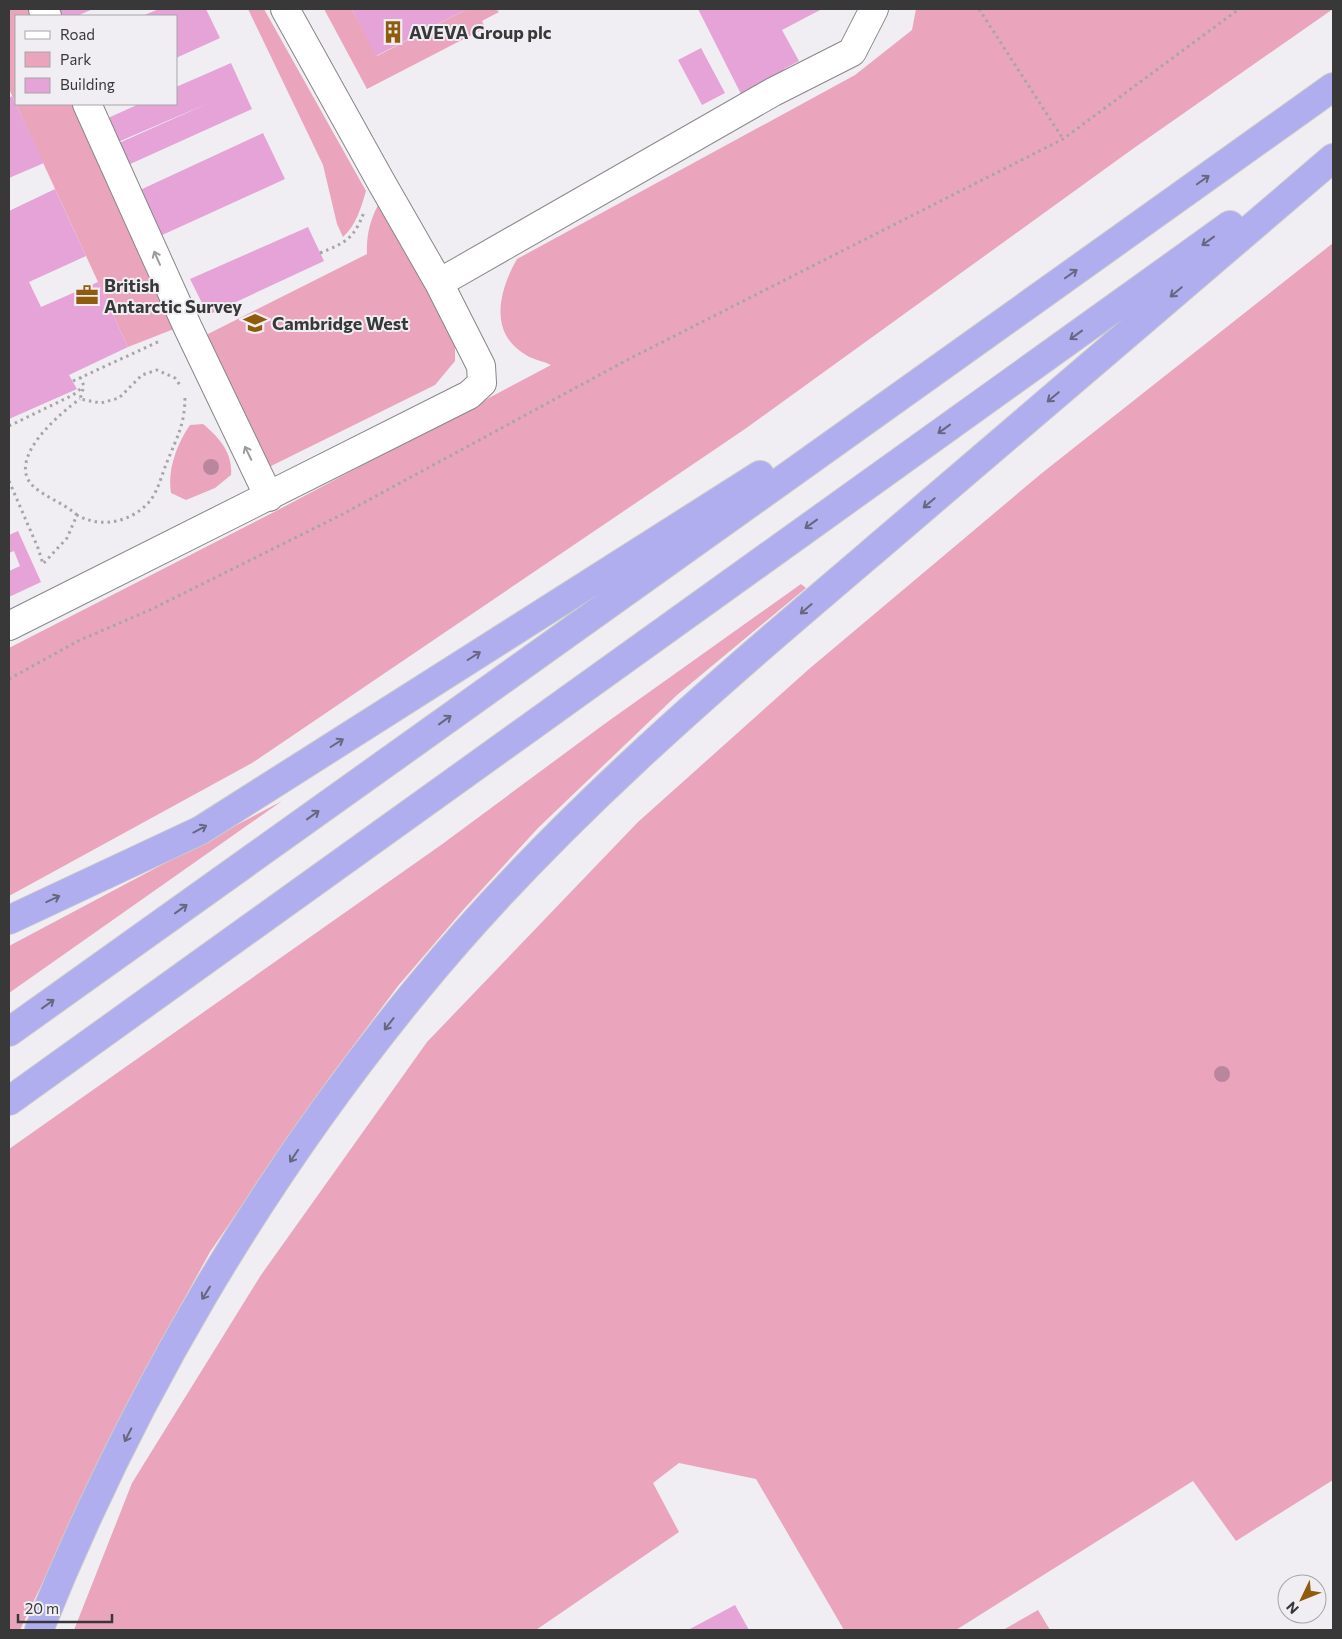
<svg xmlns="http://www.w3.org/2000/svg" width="1342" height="1639" font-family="Commissioner,sans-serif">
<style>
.green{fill:#eaa5bc}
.building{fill:#e5a3d8}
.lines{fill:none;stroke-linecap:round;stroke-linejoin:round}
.minor-casing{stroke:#888689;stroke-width:30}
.highway-casing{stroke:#cbcbcc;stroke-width:30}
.path{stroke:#a6a5a8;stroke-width:3;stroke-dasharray:2.5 4;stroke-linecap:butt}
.minor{stroke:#fff;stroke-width:28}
.highway{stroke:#b0aeee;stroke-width:28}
.tree{fill:#ba869d}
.oneway{stroke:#686781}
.oneway2{stroke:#9c9c9c}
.labels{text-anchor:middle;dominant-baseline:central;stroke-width:4;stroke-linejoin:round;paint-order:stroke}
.poi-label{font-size:18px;font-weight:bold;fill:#383839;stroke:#f0eef2;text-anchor:start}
</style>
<rect width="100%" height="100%" fill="#f0eef2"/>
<!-- green -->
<path class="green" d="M9 9H35L38 16H16V104H78L179 327 128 347 9 89Z
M248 9H264L366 191C361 208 356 225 343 237L337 224 323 165Z
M324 9H352L377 56 467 9H496L499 12 482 21 485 28 367 89Z
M916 9H1333L1134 148 745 429 252 763 9 896V648L276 511 551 365C544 361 533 360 526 355 488 333 499 291 517 259L855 75 912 30Z
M378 205 446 321 455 344V361L435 385 267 468 206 335 367 254C366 237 370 220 378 205Z
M1333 243V1480L1236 1541 1193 1481 956 1630H844L756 1479 679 1463 653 1483 679 1532 536 1630H74L132 1483 261 1275 427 1042 638 822 809 669 1042 473Z
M203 424C219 437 233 453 231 475L215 488 186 500 171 493C167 471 177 443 190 425Z
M801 584 806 588 677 695 538 828 464 909 398 986 329 1078 210 1252 136 1386 20 1630H9V1149L441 845 603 725Z
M282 801 9 993V946Z
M1038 1610 1050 1630H1003Z"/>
<!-- building -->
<path class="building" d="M58 9H93L77 16H61Z
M159 9H206L220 38 176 58V16H142Z
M352 9H467L376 56Z
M698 9H822L782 30 799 61 784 69 786 73 742 96Z
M701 48 725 93 702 105 678 60Z
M231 63 252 109 128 165 119 143 211 102 118 142 108 118 139 104H176V87Z
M12 96 44 163 9 178V98Z
M263 133 285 179 160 236 140 190Z
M55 189 86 256 29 282 41 307 98 282 128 347 69 375 77 389 9 419V211Z
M308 227 324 261 208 315 190 279Z
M18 531 41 582 9 597V571L20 566 14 551 9 553V535Z
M735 1605 749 1630H688Z"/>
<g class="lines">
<defs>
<path id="minor" d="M43 9 47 16
M285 9 380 180 439 283
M87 104 188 328 269 497
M9 626 469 395 482 383 481 366 439 283 773 92 852 52 874 9"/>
<path id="highway" d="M9 920 201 830 760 475
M9 1032 1333 87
M9 1101 1230 225
M39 1630C131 1400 260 1180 418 988 553 823 716 685 878 547 1030 417 1181 288 1333 158"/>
</defs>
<!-- minor casing -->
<use href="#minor" class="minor-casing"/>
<!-- highway casing -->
<use href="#highway" class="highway-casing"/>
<!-- path -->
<path class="path" d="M979 9 1063 139
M320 253C345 243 354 239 364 212
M80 377 84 386 80 399 101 403 119 398 142 375 157 370 175 378 180 385
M73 381 160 341
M9 426 73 395 83 387
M9 481 38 548 43 564 67 538 77 515C101 529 132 522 150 501 158 491 162 474 167 462 178 435 185 424 185 395
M77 515C64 503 44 497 32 485 7 458 60 413 80 399
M9 679 78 641 152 609 341 515 627 360 1063 139 1239 9"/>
<!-- minor -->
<use href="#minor" class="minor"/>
<!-- highway -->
<use href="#highway" class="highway"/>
</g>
<!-- trees -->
<g class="tree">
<circle cx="211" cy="467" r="8"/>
<circle cx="1222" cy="1074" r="8"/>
</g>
<!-- one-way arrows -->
<defs><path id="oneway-shaft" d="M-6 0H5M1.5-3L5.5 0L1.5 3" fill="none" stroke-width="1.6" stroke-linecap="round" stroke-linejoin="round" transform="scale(1.25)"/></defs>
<g class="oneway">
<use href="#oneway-shaft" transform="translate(1203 180) rotate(-35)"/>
<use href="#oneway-shaft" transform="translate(1208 241) rotate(144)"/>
<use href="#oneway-shaft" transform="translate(1071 274) rotate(-35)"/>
<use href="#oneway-shaft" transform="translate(1176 292) rotate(140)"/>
<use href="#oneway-shaft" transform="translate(1076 335) rotate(144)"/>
<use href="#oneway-shaft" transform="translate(1053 397) rotate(140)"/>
<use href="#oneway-shaft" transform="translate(944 429) rotate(144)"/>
<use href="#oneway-shaft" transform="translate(929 503) rotate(140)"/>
<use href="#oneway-shaft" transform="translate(811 524) rotate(144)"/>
<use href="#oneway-shaft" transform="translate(806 609) rotate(139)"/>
<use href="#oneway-shaft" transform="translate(474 656) rotate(-32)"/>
<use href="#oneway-shaft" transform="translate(445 720) rotate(-36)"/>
<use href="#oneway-shaft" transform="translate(337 743) rotate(-32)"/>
<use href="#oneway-shaft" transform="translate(313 815) rotate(-36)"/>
<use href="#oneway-shaft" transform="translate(200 829) rotate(-28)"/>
<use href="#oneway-shaft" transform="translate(53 899) rotate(-25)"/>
<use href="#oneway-shaft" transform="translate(181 909) rotate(-36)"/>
<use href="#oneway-shaft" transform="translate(48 1004) rotate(-36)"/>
<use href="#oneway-shaft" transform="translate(389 1024) rotate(128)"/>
<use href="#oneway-shaft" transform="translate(294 1156) rotate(124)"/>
<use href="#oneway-shaft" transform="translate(206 1293) rotate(122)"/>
<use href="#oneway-shaft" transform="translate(128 1435) rotate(117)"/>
</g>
<g class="oneway2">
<use href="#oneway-shaft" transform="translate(157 258) rotate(-114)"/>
<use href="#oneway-shaft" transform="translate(248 453) rotate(-116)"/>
</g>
<!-- icons -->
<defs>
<symbol id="building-bare" viewBox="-9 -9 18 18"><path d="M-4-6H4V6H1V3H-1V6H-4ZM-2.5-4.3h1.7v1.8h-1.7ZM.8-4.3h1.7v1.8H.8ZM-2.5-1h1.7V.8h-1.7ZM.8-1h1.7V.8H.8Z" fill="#8f5b0c" stroke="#f0eef2" stroke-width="2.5" paint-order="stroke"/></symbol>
<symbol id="office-bare" viewBox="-9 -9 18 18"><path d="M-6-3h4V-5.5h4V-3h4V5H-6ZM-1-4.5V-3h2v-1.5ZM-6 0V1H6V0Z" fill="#8f5b0c" stroke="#f0eef2" stroke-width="2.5" paint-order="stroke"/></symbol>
<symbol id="university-bare" viewBox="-9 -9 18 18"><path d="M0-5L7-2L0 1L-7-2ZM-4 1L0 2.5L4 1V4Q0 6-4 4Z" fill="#8f5b0c" stroke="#f0eef2" stroke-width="2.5" paint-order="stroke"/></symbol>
</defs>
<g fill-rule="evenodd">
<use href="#building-bare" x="377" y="16" width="32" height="32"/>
<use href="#office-bare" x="71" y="279" width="32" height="32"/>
<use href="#university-bare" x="239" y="307" width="32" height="32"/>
</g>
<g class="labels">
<!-- poi labels -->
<g class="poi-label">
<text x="409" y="32">AVEVA Group plc</text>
<text x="104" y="285">British<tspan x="104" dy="21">Antarctic Survey</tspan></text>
<text x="272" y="323">Cambridge West</text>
</g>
</g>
<!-- border -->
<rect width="1342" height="1639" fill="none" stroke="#383839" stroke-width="20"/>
<!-- legend -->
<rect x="15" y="15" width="162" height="90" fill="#f0eef2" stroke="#a6a5a8"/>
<rect x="25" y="31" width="25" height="8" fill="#ffffff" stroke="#a6a5a8"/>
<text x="60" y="40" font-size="15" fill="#383839">Road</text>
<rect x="25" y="52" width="25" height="15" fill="#eaa5bc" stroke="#a6a5a8"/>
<text x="60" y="65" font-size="15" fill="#383839">Park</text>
<rect x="25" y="78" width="25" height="15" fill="#e5a3d8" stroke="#a6a5a8"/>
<text x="60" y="90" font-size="15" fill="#383839">Building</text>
<!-- north arrow -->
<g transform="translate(1302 1599) rotate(227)"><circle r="24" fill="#f0eef2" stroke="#a6a5a8"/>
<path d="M0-4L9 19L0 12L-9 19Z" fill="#8f5b0c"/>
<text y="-8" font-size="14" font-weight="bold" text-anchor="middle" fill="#383839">N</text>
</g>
<!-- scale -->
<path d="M18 1614v8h94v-8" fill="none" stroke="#383839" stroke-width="2.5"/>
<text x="25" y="1614" font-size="15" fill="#383839" stroke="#f0eef2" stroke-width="4" paint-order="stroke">20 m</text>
</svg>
